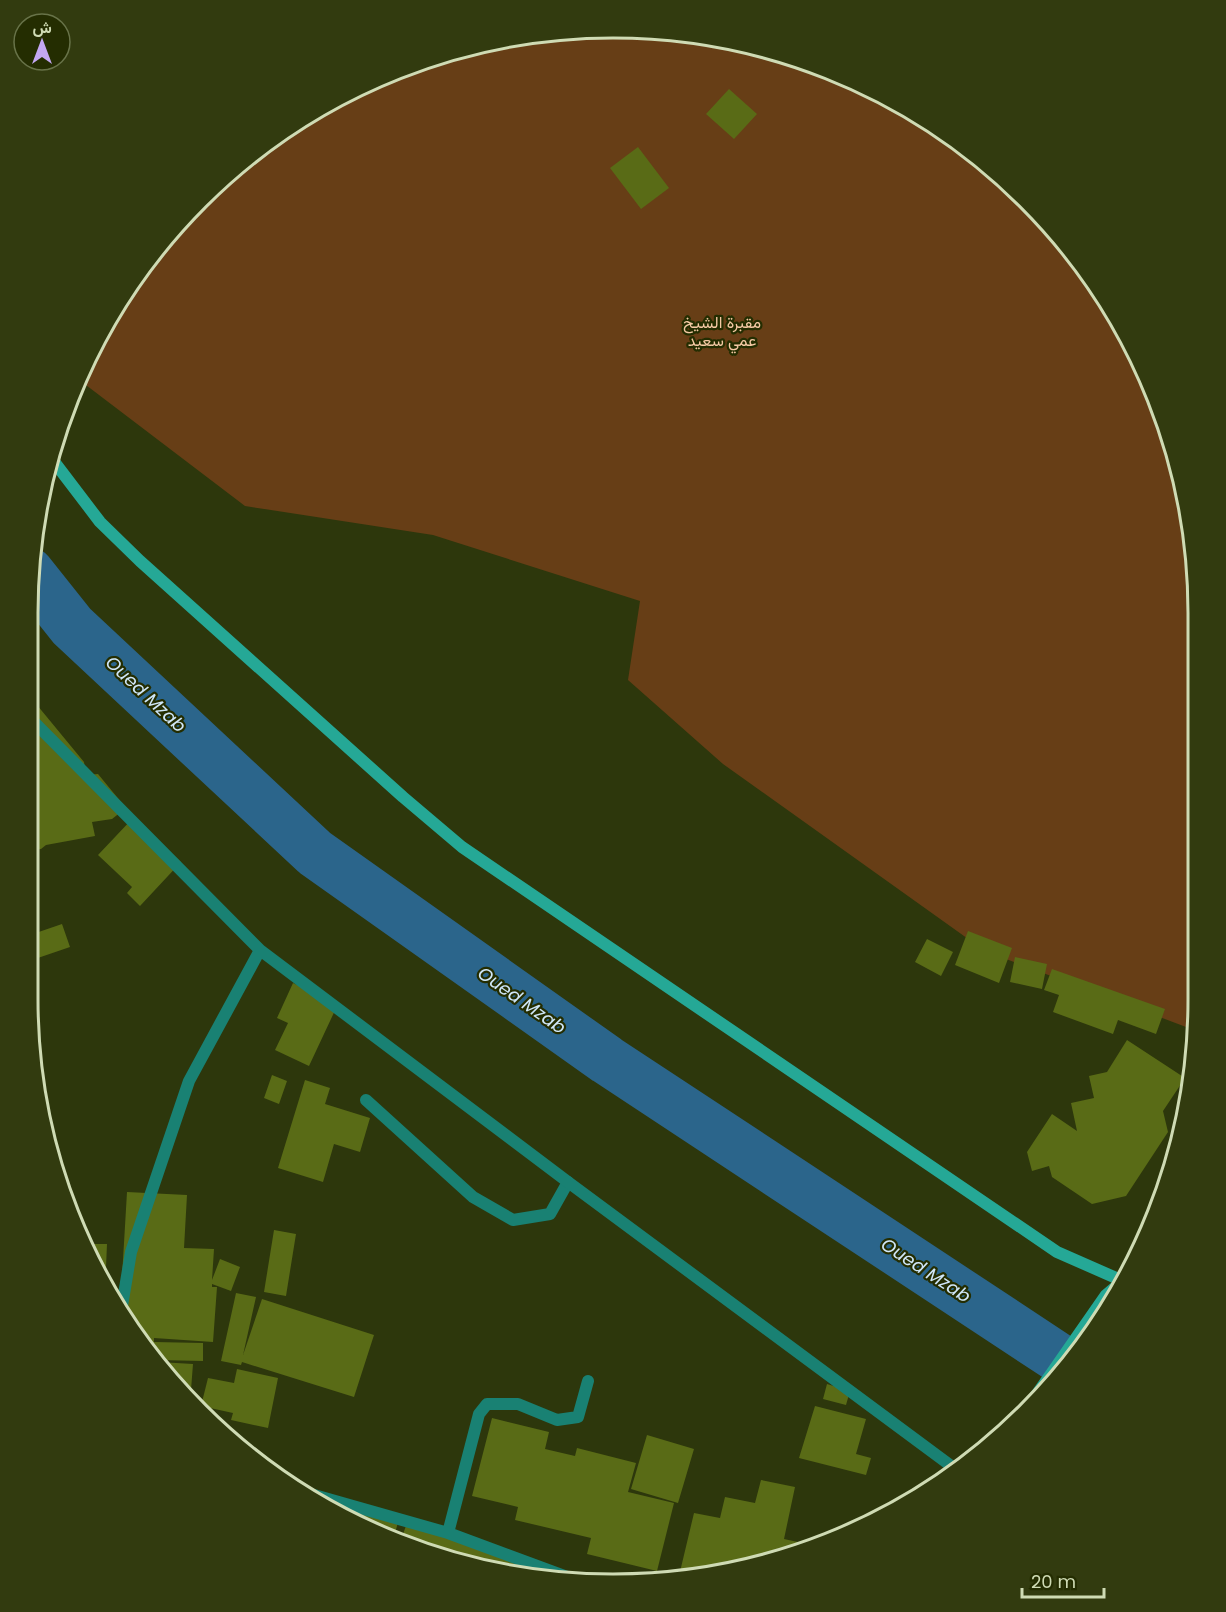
<svg xmlns="http://www.w3.org/2000/svg" width="1226" height="1612" font-family="Poppins,Vazirmatn,sans-serif">
<style>
.green{fill:#673e16}
.lines{fill:none;stroke-linecap:round;stroke-linejoin:round}
.river{stroke:#2b658b;stroke-width:50}
.building{fill:#596b16}
.lane{stroke:#198173;stroke-width:12}
.street{stroke:#198173;stroke-width:12}
.secondary{stroke:#25a896;stroke-width:12}
.labels{text-anchor:middle;dominant-baseline:central;stroke-width:4.5;stroke-linejoin:round;paint-order:stroke}
.park-label{font-size:16px;fill:#f5c9a4;stroke:#242d01}
.water-label{font-size:18px;font-style:italic;fill:#d0e7f9;stroke:#242d01}
.rim{fill:none;stroke:#cfdbb4;stroke-width:3}
</style>
<rect width="100%" height="100%" fill="#2d370c"/>
<!-- green -->
<path class="green" d="M613 27 728 38 838 72 939 126 1028 199 1100 288 1168 424 1194 537V1030L985 951 723 764 628 680 640 601 433 535 245 506 78 379 88 354 148 257 199 198 288 126 389 71 499 38Z"/>
<g class="lines">
<!-- river -->
<path class="river" d="M29 572 72 626 315 853 607 1060 1068 1364"/>
</g>
<!-- building -->
<path class="building" d="M729 89 757 114 734 139 706 114Z
M638 147 669 188 641 209 610 168Z
M37 705 84 762 86 775 98 774 126 808 112 819 92 822 95 836 46 845 41 849 27 851 28 712Z
M133 818 181 862 140 906 127 893 132 887 98 855Z
M62 924 70 947 32 960 27 945V936Z
M968 931 1012 948 999 983 955 965Z
M927 939 953 952 941 976 915 962Z
M1015 957 1047 964 1042 989 1010 982Z
M1052 969 1165 1009 1156 1034 1118 1020 1113 1034 1053 1012 1059 995 1044 990Z
M293 983 338 1004 309 1066 275 1050 288 1023 277 1018Z
M1194 1037V1063L1185 1059Z
M1127 1040 1185 1078 1163 1111 1168 1132 1126 1196 1092 1204 1052 1177 1049 1166 1032 1171 1027 1152 1052 1114 1077 1131 1071 1103 1094 1098 1089 1076 1107 1072Z
M272 1075 287 1081 279 1104 264 1098Z
M305 1080 330 1088 325 1104 370 1118 360 1152 334 1144 323 1182 278 1168Z
M127 1192 187 1195 184 1248 214 1249 212 1280 220 1259 240 1267 231 1291 212 1284V1287H217L213 1342 154 1338V1342L203 1343V1361L158 1360 154 1355 155 1346 153 1354 120 1311Z
M274 1230 296 1234 286 1296 264 1292Z
M86 1244H107L105 1291 90 1254Z
M236 1293 256 1297 243 1355 262 1299 374 1335 354 1397 242 1362 241 1365 221 1361Z
M159 1362 193 1364 190 1403 174 1381Z
M237 1369 278 1378 268 1428 231 1420 233 1413 201 1406 208 1378 234 1383Z
M827 1384 850 1391 846 1405 823 1399Z
M815 1406 866 1419 856 1454 871 1458 866 1475 799 1458Z
M492 1418 549 1432 545 1449 575 1456 577 1448 636 1463 628 1492 674 1503 657 1571 587 1554 591 1538 515 1520 518 1507 472 1496Z
M647 1435 694 1449 678 1503 631 1489Z
M761 1480 795 1487 784 1539 807 1544 806 1546 765 1565 679 1576 694 1513 720 1518 725 1497 755 1503Z
M300 1491 352 1506 345 1517 320 1507Z
M365 1506 400 1515 394 1537 360 1523Z
M408 1520 560 1578 462 1565 401 1540Z
M578 1575 607 1582 606 1584 577 1580Z"/>
<g class="lines">
<!-- lane -->
<path class="lane" d="M366 1100 473 1197 513 1220 550 1214 568 1182"/>
<!-- street -->
<path class="street" d="M28 716 260 950 568 1182 958 1471
M121 1312 131 1252 189 1081 260 950
M300 1491 448 1533 575 1580
M448 1533 479 1414 487 1404H518L557 1420 578 1417 588 1381"/>
<!-- secondary -->
<path class="secondary" d="M49 455 100 522 140 561 403 797 462 847 1057 1252 1123 1281
M1019 1420 1106 1295 1125 1279"/>
</g>
<g class="labels">
<!-- park labels -->
<g class="park-label">
<text x="722" y="322">مقبرة الشيخ<tspan x="722" dy="18">عمي سعيد</tspan></text>
</g>
<!-- water labels -->
<g class="water-label">
<text transform="translate(146 694) rotate(43)">Oued Mzab</text>
<text transform="translate(522 1000) rotate(35)">Oued Mzab</text>
<text transform="translate(926 1270) rotate(33)">Oued Mzab</text>
</g>
</g>
<!-- crop -->
<path d="M0 0H1226V1612H0ZM613 38H613A575 575 0 0 1 1188 613V999A575 575 0 0 1 613 1574H613A575 575 0 0 1 38 999V613A575 575 0 0 1 613 38Z" fill="#323b0f" fill-rule="evenodd"/>
<path class="rim" d="M613 38H613A575 575 0 0 1 1188 613V999A575 575 0 0 1 613 1574H613A575 575 0 0 1 38 999V613A575 575 0 0 1 613 38Z"/>
<!-- north arrow -->
<g transform="translate(42 42)"><circle r="28" fill="#242d01" stroke="#687349" stroke-width="1.5"/>
<path d="M0-4.5L10 22L0 15L-10 22Z" fill="#c3a7f2"/>
<text y="-9" font-size="16" font-weight="bold" text-anchor="middle" fill="#cfdbb4">ش</text>
</g>
<!-- scale -->
<path d="M1022 1588v9h82v-9" fill="none" stroke="#cfdbb4" stroke-width="3"/>
<text x="1031" y="1588" font-size="18" fill="#cfdbb4" stroke="#242d01" stroke-width="4.5" paint-order="stroke">20 m</text>
</svg>
